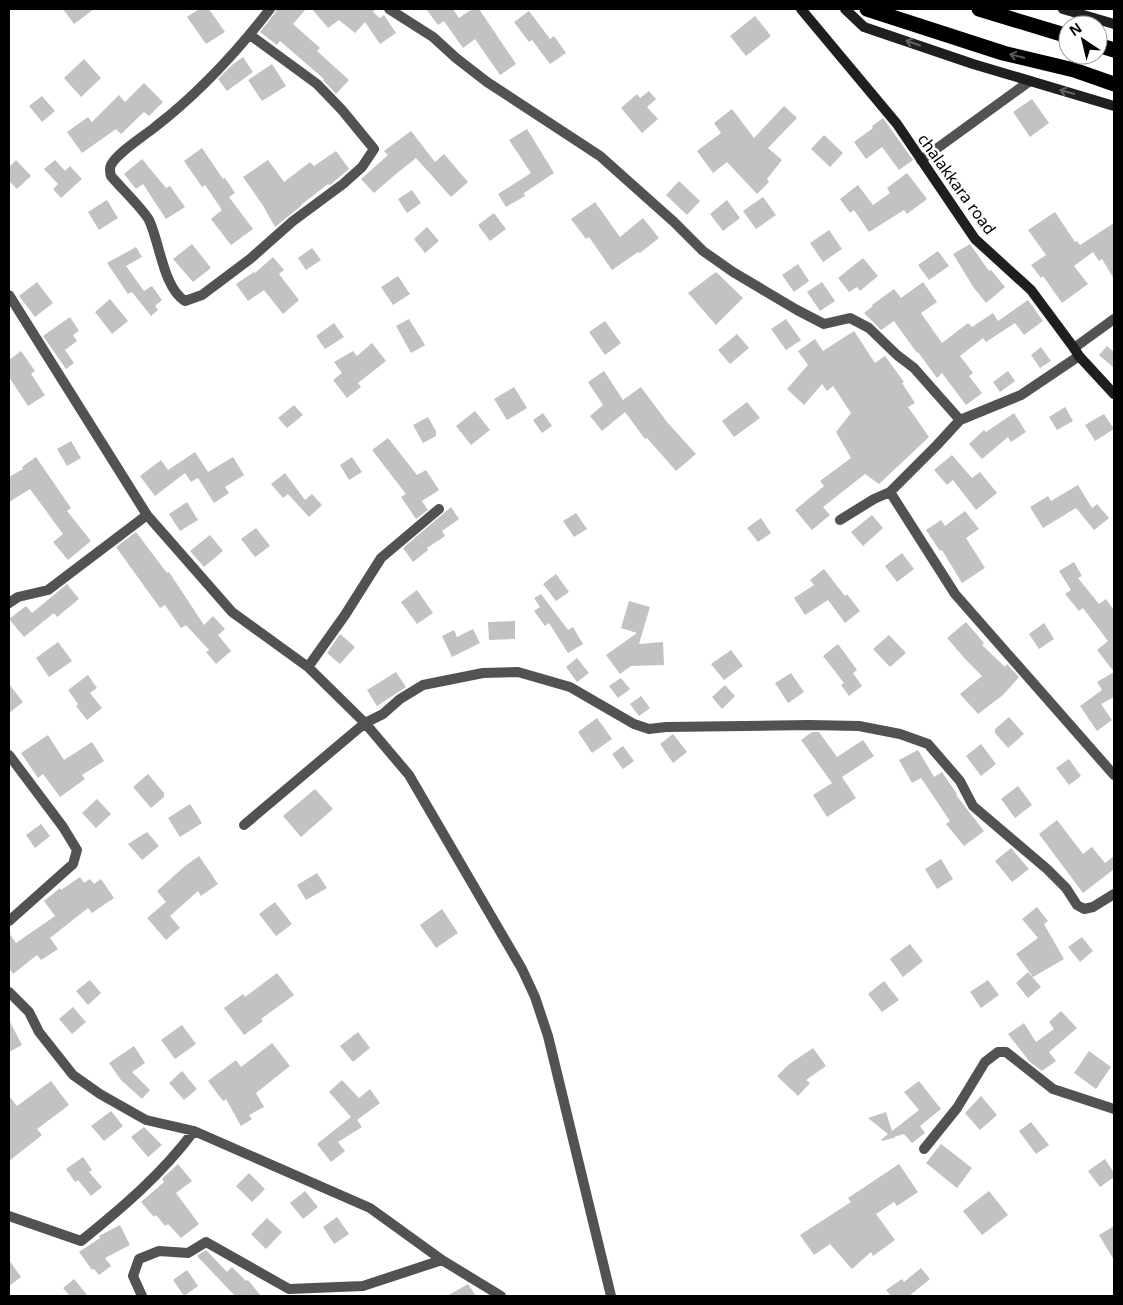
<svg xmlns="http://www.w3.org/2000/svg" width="1123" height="1305" font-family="'Noto Sans',sans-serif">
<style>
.building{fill:#c2c2c2}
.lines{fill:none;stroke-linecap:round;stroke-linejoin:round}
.street{stroke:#525252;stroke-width:10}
.secondary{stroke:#1f1f1f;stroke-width:10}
.highway{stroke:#000;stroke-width:15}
.oneway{stroke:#626262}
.oneway2{stroke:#595959}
.labels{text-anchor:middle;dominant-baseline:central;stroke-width:5;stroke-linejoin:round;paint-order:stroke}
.street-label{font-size:16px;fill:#000;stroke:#fff}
</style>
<rect width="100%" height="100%" fill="#fff"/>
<!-- building -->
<path class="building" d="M63 9H94L74 24Z
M199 9H209L225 32 206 44 187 17Z
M277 9H306L293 24 320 48 317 51 349 80 336 94 323 80 324 79 280 41 277 45 260 32 275 13Z
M312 9H375L373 12 380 18 384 15 396 33 380 44 365 22 355 33 339 20 328 28Z
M426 9H453L459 18 472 9H479L516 64 500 75 475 39 463 48 444 21 438 25Z
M529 11 550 39 554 36 566 53 550 64 532 40 529 42 514 22Z
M755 16 771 36 746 56 730 36Z
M243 57 253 72 227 91 218 79 232 65Z
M84 59 101 78 81 97 64 78Z
M272 64 286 86 262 101 248 80Z
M144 83 163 102 149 116 144 112 121 134 116 129 82 153 67 132 88 117 92 122 119 95 125 102Z
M649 91 656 99 647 107 658 119 642 133 621 108 637 94 640 98Z
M42 96 55 111 42 122 29 106Z
M1032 99 1049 123 1030 137 1013 112Z
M784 106 797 118 768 148 782 160 767 179 769 182 757 194 727 162 713 173 697 151 721 133 714 123 732 109 754 138Z
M883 118 913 160 899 170 882 147 866 159 854 142 873 128 872 126Z
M527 129 554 173 524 193 525 196 506 207 498 194 531 173 509 140Z
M411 131 435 162 444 154 468 182 451 197 416 158 396 174 374 193 361 179 388 155 384 151Z
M824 135 843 153 830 167 811 149Z
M202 148 223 179 225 178 235 193 229 197 253 229 231 245 211 219 222 210 205 185 202 187 184 161Z
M336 151 349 169 330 185 328 184 301 205V206L275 227 262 204 243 177 268 160 284 182 310 162 314 166Z
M142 159 166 188 170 186 185 207 166 219 143 184 136 189 124 174Z
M16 160 31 176 17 189 9 181V167Z
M55 160 65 171 70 166 82 179 61 198 53 189 58 184 44 169Z
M907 173 927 199 907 214 904 210 869 232 854 210 850 213 840 199 858 185 873 205 890 193 887 188Z
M679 181 700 201 687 215 666 195Z
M412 190 421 203 407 213 398 199Z
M763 197 776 215 756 229 743 211Z
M107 200 118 218 99 230 88 212Z
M727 200 740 218 723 231 710 214Z
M595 202 620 237 643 218 659 238 640 253 638 252 612 270 589 237 586 239 571 219Z
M1055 212 1075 242 1077 241 1080 245 1114 223V279L1102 259 1099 261 1093 252 1074 266 1088 284 1062 303 1043 276 1041 278 1031 265 1046 255 1028 230Z
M494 213 506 229 490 241 478 225Z
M427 227 439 241 425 253 414 239Z
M829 230 842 249 823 262 810 243Z
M192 244 211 268 193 282 173 259Z
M970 244 989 271 991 270 1005 287 986 303 974 288 953 254Z
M136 247 142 257 126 266 144 291 152 286 162 300 155 306 158 310 151 316 132 292 128 294 107 263Z
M312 248 321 260 306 270 298 258Z
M938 251 949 266 929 280 918 265Z
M273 257 284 270 279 274 299 300 283 314 264 290 248 301 236 284 254 272 255 273Z
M863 258 878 276 860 291 857 287 849 292 838 278Z
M798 264 809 281 794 292 782 275Z
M716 272 743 298 716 325 688 293Z
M398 276 410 294 393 305 381 287Z
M37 282 53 303 35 317 19 296Z
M822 282 835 301 820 311 807 292Z
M923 282 937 302 921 313 942 343 968 323 972 327 993 313 998 321 1028 300 1043 321 1024 335 1015 323 986 342 983 338 960 356 973 373 969 376 982 393 966 405 942 373 937 378 918 352 917 353 894 321 881 330 864 313 873 306 872 305 894 289 901 298Z
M110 299 128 321 112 334 95 312Z
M70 317 79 331 73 335 77 341 65 350 74 363 66 369 43 336Z
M409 319 425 345 411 353 396 326Z
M786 319 801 340 786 350 771 329Z
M605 321 621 343 605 355 589 332Z
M334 323 344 337 325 349 316 336Z
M854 331 875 363 885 356 904 382 902 383 915 403 908 407 929 437 879 484 865 474 823 507 830 515 812 530 795 510 824 486 820 481 851 458 836 432 851 413 833 386 827 391 822 384 804 405 787 389 808 365 798 351 815 339 823 351Z
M737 334 749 348 730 364 718 350Z
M372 343 386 361 358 383 361 387 347 398 333 380 342 373 334 362 353 351 357 356Z
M1107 346 1114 352V368L1099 355Z
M1041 347 1051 361 1040 368 1031 355Z
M21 351 35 371 31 374 45 395 28 406 9 377V360Z
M604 371 623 400 641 387 667 422 696 454 676 471 647 438 645 439 625 412 602 431 590 416 603 405 588 382Z
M1008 371 1015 381 1000 392 993 382Z
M514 387 527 408 507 420 494 399Z
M747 402 760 418 734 437 722 421Z
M294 405 303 415 287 428 278 418Z
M1065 407 1073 421 1057 430 1049 417Z
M475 411 490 430 471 445 456 426Z
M543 413 552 426 542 433 533 420Z
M1014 413 1026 432 1011 442 1008 437 982 459 969 444 984 430 986 432Z
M1104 414 1114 429 1095 441 1085 425Z
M428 417 436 431V436L423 443 413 425Z
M388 438 417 475 426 470 439 490 422 501 428 510 416 519 401 497 406 494 372 450Z
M71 441 81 458 67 466 57 449Z
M195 452 208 472 233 457 244 475 225 487 229 493 214 503 198 478 191 482 185 473 155 496 140 476 161 460 168 470Z
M952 455 972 478 980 472 997 493 976 510 953 480 947 485 934 470Z
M36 457 71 508 67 511 91 541 68 560 53 542 63 534 30 489 9 502V477L23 469 22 467Z
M352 457 362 472 349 480 340 465Z
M285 473 305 500 312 494 322 505 309 517 288 494 283 498 271 484Z
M1078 485 1092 508 1097 504 1109 518 1094 530 1076 508 1043 528 1030 507 1048 496 1051 501Z
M187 502 198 520 180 531 169 514Z
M451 507 459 519 442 531 445 536 427 548 428 550 413 562 403 548Z
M965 511 979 529 966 538 985 568 962 583 942 550 940 551 926 530 941 520 945 526Z
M576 513 587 529 574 537 563 521Z
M872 515 883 528 863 546 851 532Z
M761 518 771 533 758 542 747 528Z
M256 528 270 546 255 557 241 539Z
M136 532 167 573 169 572 204 625 213 616 225 629 218 635 231 651 216 664 206 652 209 650 186 625 181 628 165 605 160 608 116 547Z
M210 535 223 551 204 567 190 551Z
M902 553 914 569 897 582 885 566Z
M1074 562 1082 576 1078 578 1099 604 1106 599 1114 610V672L1097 650 1108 641 1083 608 1079 611 1065 594 1071 590 1059 571Z
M824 569 845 596 847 594 860 611 845 623 828 600 805 615 794 598 814 585 810 580Z
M556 574 569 592 556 601 543 584Z
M67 584 79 599 57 617 54 613 24 637 9 619 26 606 32 613Z
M417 590 433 613 417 624 401 602Z
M541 594 568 630 573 627 583 644 568 653 549 623 545 626 534 611 540 607 534 598Z
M629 601 650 607 639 644 663 642 664 665 631 666 620 674 606 655 637 633 621 628Z
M515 621V639L489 640 488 622Z
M966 622 984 643 982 645 1005 667 1007 664 1019 677 1003 695 978 714 960 694 982 676 966 660 947 638Z
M1044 623 1054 639 1039 649 1029 634Z
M473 629 480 643 452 657 442 636 454 630 457 637Z
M340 634 355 647 340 664 327 653Z
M889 635 906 653 890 667 873 649Z
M58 642 72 661 49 677 36 658Z
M838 644 857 670 853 673 862 686 849 696 841 685 844 683 823 656Z
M731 650 743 666 724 680 711 664Z
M577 658 589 673 577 682 566 667Z
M396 672 406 687 377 706 367 690Z
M1114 672V697L1101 704 1112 720 1097 731 1080 706 1102 690 1097 682Z
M791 673 804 692 788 703 775 683Z
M88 675 97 688 90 693 102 708 87 720 76 706 78 704 68 690Z
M621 678 630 689 618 698 609 686Z
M9 684 23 702 9 713Z
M725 685 735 696 722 709 712 697Z
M641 696 650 708 639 716 630 704Z
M1009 717 1024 734 1008 748 995 733V729Z
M597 718 612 739 592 753 578 732Z
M812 732H819L837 757 863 740 874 756 842 777 856 798 827 817 813 795 832 783 801 740Z
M673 734 687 752 673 763 660 744Z
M48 735 64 760 92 742 104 761 82 775 85 779 60 797 43 774 38 778 21 753Z
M981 744 996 764 981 776 966 756Z
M623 746 634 761 623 769 612 754Z
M918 750 934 777 942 772 957 794 956 795 984 831 964 846 946 824 950 821 921 778 912 783 899 760Z
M1069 759 1081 776 1069 785 1056 768Z
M148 774 164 793V797L151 808 133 787Z
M1018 786 1032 805 1015 818 1001 799Z
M315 789 333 809 301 837 283 816Z
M97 799 111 814 96 828 82 813Z
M190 804 202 823 180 837 168 818Z
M1057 820 1083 854 1092 847 1105 863 1114 856V869L1083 893 1039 834Z
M41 824 50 836 35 848 26 835Z
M147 832 159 846 142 860 128 844Z
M1011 848 1029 869 1012 882 995 861Z
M199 856 218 884 201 896 198 891 170 916 180 928 166 940 147 918 166 902 157 891 185 866Z
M941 859 953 879 937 889 925 869Z
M317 873 327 888 306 900 297 885Z
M80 877 84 883 90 879 94 884 101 879 114 898 92 913 88 908 50 938 58 949 41 960 37 955 13 974 9 968V933L16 943 55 916 44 901 60 888 61 890Z
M275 902 292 924 276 936 259 914Z
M1037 907 1048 921 1044 924 1064 959 1033 977 1016 954 1038 938 1022 919Z
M442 909 458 933 436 948 420 925Z
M1082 937 1093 951 1080 962 1068 947Z
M910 944 923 961 903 977 890 959Z
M1028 972 1041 987 1028 998 1016 983Z
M277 973 294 995 261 1019 263 1021 244 1035 224 1008 243 994 245 997Z
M90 980 101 993 88 1005 76 991Z
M988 980 999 995 981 1008 970 992Z
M884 981 899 1000 882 1012 868 994Z
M73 1007 86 1022 72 1034 59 1019Z
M1061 1011 1077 1028 1049 1052 1056 1061 1042 1071 1030 1062 1008 1034 1024 1023 1036 1042 1054 1029 1049 1022Z
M9 1020 22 1045 9 1052Z
M182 1025 196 1044 175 1059 161 1040Z
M358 1032 370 1048 353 1062 340 1046Z
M272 1043 290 1066 256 1093 264 1107 249 1115 252 1119 241 1126 226 1099 223 1101 208 1081 236 1060 241 1067Z
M134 1046 145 1063 132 1072 150 1090 142 1099 121 1080 109 1063Z
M813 1048 826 1066 806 1080 810 1083 798 1096 777 1076 788 1065Z
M1089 1051 1111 1067 1096 1089 1074 1073Z
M182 1071 197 1089 184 1100 169 1083Z
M342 1080 359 1098 370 1089 380 1103 357 1120 362 1127 338 1142 345 1151 331 1162 317 1144 351 1117 329 1092Z
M51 1081 69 1105 37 1129 42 1135 9 1161V1096L17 1106Z
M919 1081 941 1109 920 1126 925 1133 912 1143 904 1134 894 1137 895 1139 893 1138 882 1141 881 1140 888 1134 868 1118 886 1112 892 1131 919 1110 904 1092Z
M981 1096 997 1115 980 1130 965 1113Z
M111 1111 123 1126 104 1141 91 1126Z
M1031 1122 1049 1145 1036 1154 1019 1131Z
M144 1127 162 1145 148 1157 131 1137Z
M941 1144 972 1168 957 1188 926 1163Z
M83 1157 92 1170 89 1172 102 1187 91 1196 78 1180 75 1182 66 1169Z
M1105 1159 1114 1173V1177L1100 1187 1088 1171Z
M178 1164 192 1181 176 1193 199 1224 181 1238 168 1224 165 1226 156 1215 154 1217 141 1202 164 1182 162 1179Z
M899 1164 918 1192 897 1206 894 1202 876 1214 895 1240 873 1256 871 1252 852 1269 830 1244 814 1255 800 1235 851 1202 848 1198Z
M249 1173 265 1189 252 1202 236 1186Z
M305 1191 318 1207 303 1219 290 1203Z
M989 1191 1008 1215 982 1235 963 1211Z
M337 1217 349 1234 334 1244 323 1227Z
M267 1218 282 1232 266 1249 251 1234Z
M120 1225 130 1245 105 1258 111 1266 99 1275 94 1269 92 1270 79 1252 100 1238 99 1236Z
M1114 1226V1260L1099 1235Z
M206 1250 227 1272 232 1267 246 1281 248 1280 261 1296H235L197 1256Z
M9 1260 21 1277 9 1286Z
M921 1268 930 1279 909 1296H891L886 1290 902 1279 904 1282Z
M187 1270 198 1286 184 1296 173 1280Z
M74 1279 88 1296H70L63 1288Z
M468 1284 476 1296H447Z"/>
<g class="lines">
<!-- street -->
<path class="street" d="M389 9 433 37 456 58 487 82 600 156 674 222 703 251 733 272 797 310 824 324 850 318 869 328 897 355 914 368 960 420 1021 395 1079 356
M250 35 317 84 342 110 374 149 362 167 343 184 293 221 250 259 202 295 185 301C163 287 160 243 149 220 143 209 120 187 111 176 110 172 109 169 111 165 117 153 144 136 155 127 199 93 236 53 270 9
M921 160 1030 81
M9 295 147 515 232 612 308 667 365 723 409 775 522 969 535 997 548 1036 611 1296
M1074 348 1114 319
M890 492 955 594 1114 775
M840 520 874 499 890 492 937 445 960 420
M9 603 18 597 48 590 147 515
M308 667 345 615 381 558 439 509
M9 755 63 827 77 850 73 864 9 921
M244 825 365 723 383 714 400 699 423 685 483 673 518 672 570 687 634 724 649 729 666 727 809 725 859 726 900 734 928 744 960 781 973 806 1047 869 1066 888 1077 905 1084 909 1093 907 1114 894
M9 992 29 1012 39 1032 73 1075 100 1094 146 1120 194 1131 370 1208 442 1260 501 1296
M924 1149 957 1108 985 1062 998 1052H1006L1053 1089 1114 1109
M9 1216 81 1241C122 1208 162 1174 194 1131
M142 1296 133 1276 139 1259 159 1251 188 1253 206 1242 289 1289 363 1286 442 1260"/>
<!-- secondary -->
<path class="secondary" d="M801 9 897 124 975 239 1031 290 1074 348 1079 356 1114 394
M845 9 864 27 973 64 1114 106
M1063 9 1114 24"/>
<!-- highway -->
<path class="highway" d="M867 9 1003 53 1074 70 1114 84
M979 9 1068 36
M1098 45 1114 50"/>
</g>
<!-- one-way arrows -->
<defs><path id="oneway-shaft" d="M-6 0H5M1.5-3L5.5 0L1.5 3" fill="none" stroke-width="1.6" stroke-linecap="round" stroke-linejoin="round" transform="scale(1.25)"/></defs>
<g class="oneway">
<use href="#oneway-shaft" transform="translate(913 43) rotate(-161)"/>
<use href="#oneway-shaft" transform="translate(1067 92) rotate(-164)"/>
</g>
<use class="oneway2" href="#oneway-shaft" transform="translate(1017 56) rotate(-166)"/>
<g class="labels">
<!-- street labels -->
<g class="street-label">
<text transform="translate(957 184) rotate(54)">chalakkara road</text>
</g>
</g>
<!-- border -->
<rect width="1123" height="1305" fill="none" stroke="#000000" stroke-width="20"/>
<!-- north arrow -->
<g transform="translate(1083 40) rotate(325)"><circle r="24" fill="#ffffff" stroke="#999999"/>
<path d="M0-4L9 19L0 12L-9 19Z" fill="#000000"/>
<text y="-8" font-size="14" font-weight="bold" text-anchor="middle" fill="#000000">N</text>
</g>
</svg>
